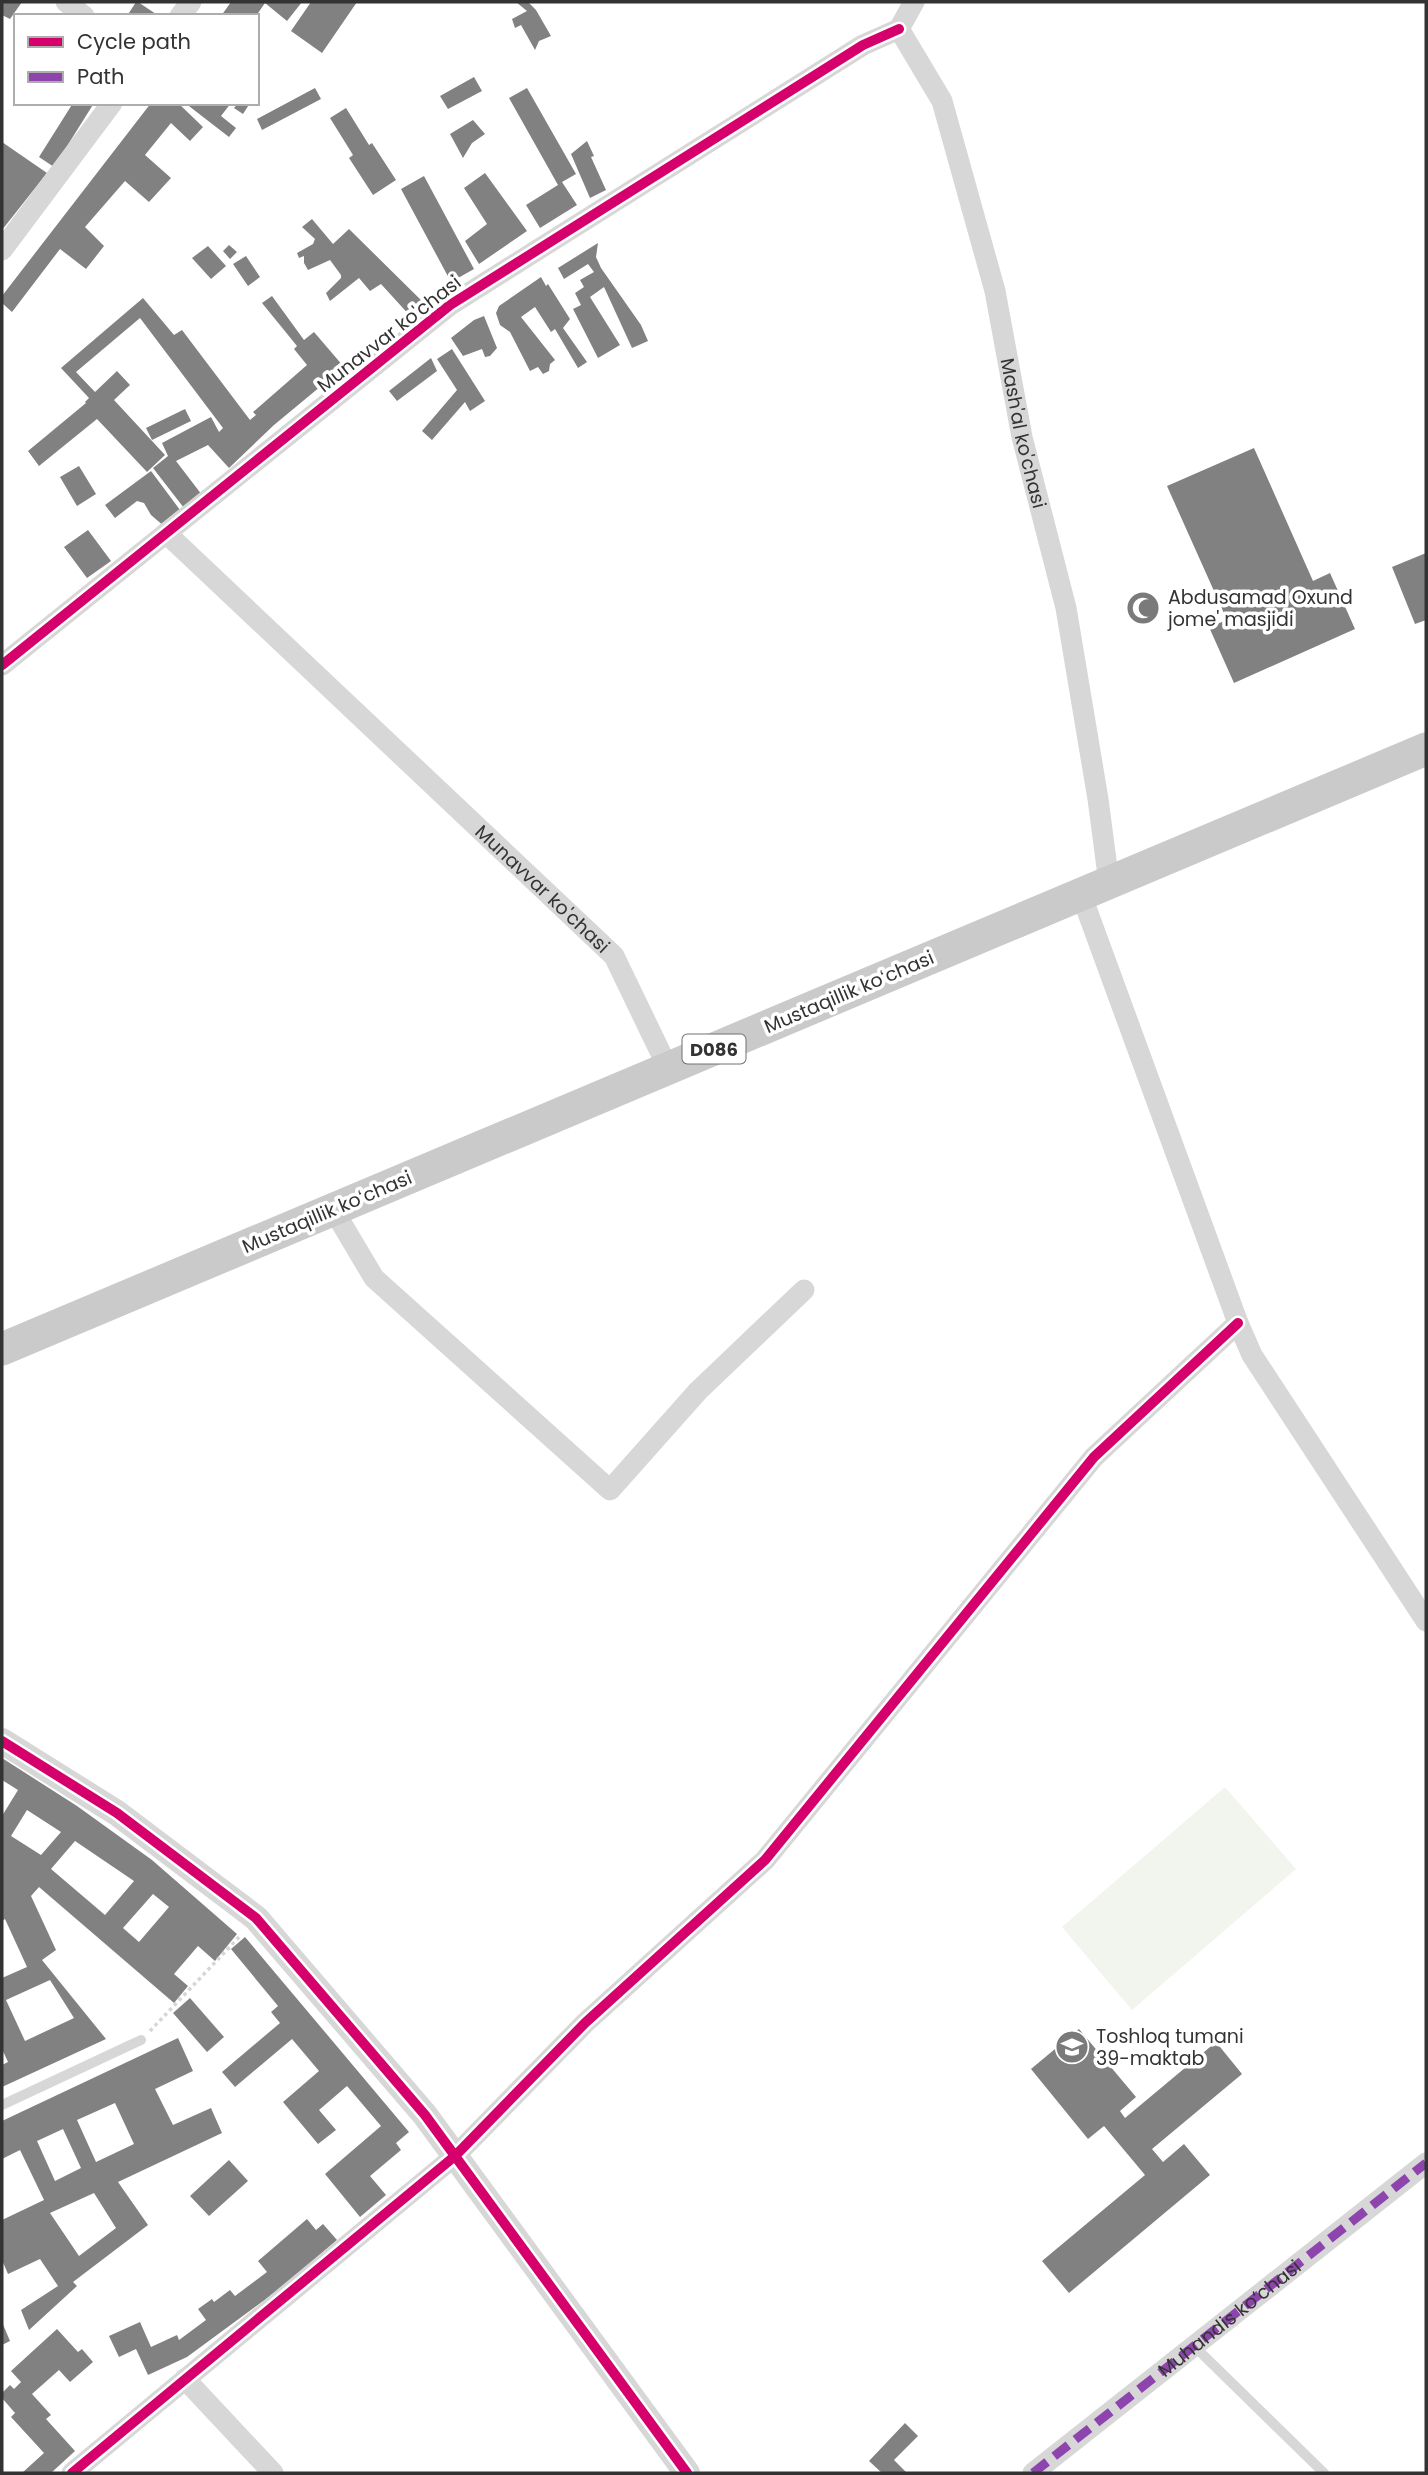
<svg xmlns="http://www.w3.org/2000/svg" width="1428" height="2475" font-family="Poppins,sans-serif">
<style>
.green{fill:#f1f5ed}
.building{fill:#818181;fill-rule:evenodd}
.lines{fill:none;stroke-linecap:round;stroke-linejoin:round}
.path{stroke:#d6d6d6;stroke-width:3.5;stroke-dasharray:3.5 3.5;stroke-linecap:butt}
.service{stroke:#d7d7d7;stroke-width:10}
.minor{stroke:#d7d7d7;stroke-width:21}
.tertiary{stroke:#d7d7d7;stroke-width:26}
.primary{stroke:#cacaca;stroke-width:33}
.quiet{stroke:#8e44ad;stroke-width:9;stroke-dasharray:18 9;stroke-linecap:butt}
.cycleway-casing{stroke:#fff;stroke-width:15}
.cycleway{stroke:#d6006c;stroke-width:10}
.labels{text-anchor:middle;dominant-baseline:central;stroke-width:7;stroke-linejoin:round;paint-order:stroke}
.shield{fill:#fff;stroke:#707070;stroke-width:2}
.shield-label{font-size:18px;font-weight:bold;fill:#333}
.street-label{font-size:19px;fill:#333;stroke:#fff}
.poi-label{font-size:19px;fill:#333;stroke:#fff;text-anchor:start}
</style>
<rect width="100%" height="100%" fill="#fff"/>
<!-- green -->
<path class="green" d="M1225 1787 1296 1869 1132 2010 1062 1927Z"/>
<!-- building -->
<path class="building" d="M2 2H22L10 19 2 15Z
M136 2H138L159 16H127Z
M231 2H302L287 21 265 3 256 16H221Z
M311 2H357L322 53 291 31Z
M516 2H528L536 10 551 36 539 41 535 50 521 25 515 28 512 19 527 11Z
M474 77 482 91 448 109 440 96Z
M315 88 321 99 262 130 257 119Z
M527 88 576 174 562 182 577 205 540 228 526 205 558 185 509 98Z
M73 103H94L54 167 39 157Z
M151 103H178L203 127 190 141 171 123 145 155 171 178 149 202 125 181 85 227 104 246 86 269 60 249 12 312 2 303V296Z
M185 103H231L221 116 236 128 229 137Z
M238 103H250L243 114 234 108Z
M346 108 369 145 372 143 396 180 373 195 349 158 353 155 330 118Z
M473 120 485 134 472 143 463 158 450 134Z
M587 141 594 156 591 157 606 190 590 198 571 154Z
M2 142 47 173 2 230Z
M485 173 527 231 479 264 465 241 487 224 464 188Z
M424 176 474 269 451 282 401 189Z
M312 219 333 244 349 229 425 304 412 318 381 284 370 291 359 278 330 301 326 293 341 278V275L330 260 308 270 304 263V256L299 258 297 253 313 244 315 239 302 227Z
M598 243 596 257 601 268 641 325 648 341 632 348 604 287 590 297 620 345 598 358 573 309 581 305 575 293 584 287 580 280 594 272 588 264 564 279 558 268Z
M229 245 237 252 230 259 223 251Z
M208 246 226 266 211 279 192 258Z
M246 256 260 277 248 286 233 264Z
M541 277 546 286 548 284 570 319 563 328 587 362 578 368 555 329 551 332 535 307 521 317 555 360 550 364 549 371 543 374 538 367 530 371 510 332 500 325 496 313 499 306Z
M272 296 304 340 314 332 344 367 274 425 229 468 208 445 176 461 202 495 184 508 153 468 168 456 162 443 211 417 219 432 223 428 140 318 76 372 95 392 117 371 130 385 114 400 165 455 147 472 97 419 39 466 28 451 86 403 85 402 89 398 61 368 143 298 174 335 182 330 250 420 256 415 253 412 307 365 294 349 297 346 262 303Z
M484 316 497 348 490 356 485 357 482 349 463 356 451 338 474 320Z
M452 349 485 401 470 411 465 402 432 440 422 431 457 390 437 359Z
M431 358 437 371 397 401 389 391Z
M185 409 191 421 152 440 146 428Z
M1254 448 1313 581 1330 573 1355 629 1234 683 1209 627 1227 620 1167 486Z
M79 466 96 494 77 506 60 477Z
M151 471 183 514 165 527 151 515 144 503 137 501 115 518 105 505Z
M88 530 111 561 87 578 64 547Z
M1426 553V620L1415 624 1392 567Z
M2 1758 77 1806 152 1860 237 1934 215 1961 198 1946 174 1974 188 1986 174 2003 39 1887 31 1896 56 1950 42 1960 106 2039 2 2087V2065L8 2062 2 2049V1978L27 1967 5 1919 2 1921V1816L18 1790 2 1780ZM27 1810 61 1832 41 1855 11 1836ZM75 1841 134 1881 105 1915 51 1869ZM153 1894 169 1907 139 1942 123 1928ZM50 1980 74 2018 25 2041 6 2000Z
M245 1937 409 2132 396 2143 401 2150 370 2176 386 2195 360 2217 325 2174 381 2126 347 2086 319 2110 336 2130 318 2144 283 2102 319 2071 292 2039 235 2087 222 2072 280 2023 271 2012 278 2006 231 1949Z
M190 1998 224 2037 207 2052 173 2013Z
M1079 2029 1136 2097 1120 2111 1125 2118 1216 2042 1242 2074 1152 2149 1163 2162 1184 2144 1210 2175 1069 2293 1042 2261 1145 2175 1104 2126 1088 2139 1031 2069Z
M178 2038 193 2071 155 2089 173 2125 211 2108 222 2133 118 2182 148 2225 73 2282 77 2286 29 2330 21 2310 58 2286 40 2259 8 2274 2 2260V2220L44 2200 20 2150 2 2159V2121ZM115 2103 134 2144 96 2162 77 2120ZM63 2129 81 2168 55 2181 37 2141ZM94 2193 116 2228 79 2256 50 2213Z
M229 2160 248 2181 209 2216 190 2196Z
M307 2219 316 2230 323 2224 337 2240 281 2288 187 2357 148 2375 136 2349 119 2357 109 2336 140 2322 151 2347 177 2335 179 2340 206 2320 198 2309 212 2299 214 2302 230 2290 235 2296 267 2272 258 2261Z
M2 2322 10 2341 2 2345Z
M57 2329 78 2352 82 2349 93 2362 70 2382 59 2370 32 2394 51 2415 46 2419 75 2451 51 2473H22L44 2453 11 2417 15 2413 2 2398V2393L10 2385 14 2389 21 2382 11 2371Z
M905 2423 918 2436 894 2460 907 2473H882L869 2461Z"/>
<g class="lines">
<!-- path -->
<path class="path" d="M150 2031 241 1935"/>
<!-- service -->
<path class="service" d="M2 2105 141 2040
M1194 2346 1324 2473"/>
<!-- minor -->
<g class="minor">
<path d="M66 2 84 16"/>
<path id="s1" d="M914 2 899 29 942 101 995 291 1022 437 1066 608 1098 799 1109 883"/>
<path d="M180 16 191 2"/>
<path d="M2 250 112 103"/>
<path id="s2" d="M166 533 614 956 668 1068"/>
<path d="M2 665 450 305 863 45 899 29"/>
<path d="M1081 894 1238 1323 1252 1355 1426 1621"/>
<path d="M333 1209 374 1278 610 1490 698 1391 804 1290"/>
<path d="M185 2379 273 2473"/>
<path d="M72 2473 455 2156 585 2023 765 1860 1094 1457 1238 1323"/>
<path id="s3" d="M1033 2473 1426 2163"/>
</g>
<!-- tertiary -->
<path class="tertiary" d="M2 1741 117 1813 256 1918 425 2115 687 2473"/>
<!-- primary -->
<path class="primary" d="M2 1349 1426 749"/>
<!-- quiet -->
<path class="quiet" d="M1033 2473 1426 2163"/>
<defs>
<path id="cycleway" d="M2 665 450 305 863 45 899 29
M2 1741 117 1813 256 1918 425 2115 687 2473
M72 2473 455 2156 585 2023 765 1860 1094 1457 1238 1323"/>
</defs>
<!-- cycleway casing -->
<use href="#cycleway" class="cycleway-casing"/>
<!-- cycleway -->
<use href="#cycleway" class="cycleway"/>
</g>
<!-- icons -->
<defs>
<symbol id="mosque-disc" viewBox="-11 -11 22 22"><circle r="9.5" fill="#7a7a7a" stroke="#fff"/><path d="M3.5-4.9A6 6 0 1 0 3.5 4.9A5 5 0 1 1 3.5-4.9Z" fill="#fff"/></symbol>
<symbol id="school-disc" viewBox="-11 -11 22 22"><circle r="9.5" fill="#7a7a7a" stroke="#fff"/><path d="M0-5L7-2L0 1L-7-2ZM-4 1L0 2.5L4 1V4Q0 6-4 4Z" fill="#fff"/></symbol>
</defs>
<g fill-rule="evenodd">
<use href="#mosque-disc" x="1124" y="589" width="38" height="38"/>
<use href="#school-disc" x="1053" y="2028" width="38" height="38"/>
</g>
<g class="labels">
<!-- shield labels -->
<rect class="shield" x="682.5" y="1034.5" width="63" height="29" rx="5"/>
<g class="shield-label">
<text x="714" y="1049">D086</text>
</g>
<!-- street labels -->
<g class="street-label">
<text transform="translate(389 334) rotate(-38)">Munavvar ko'chasi</text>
<text stroke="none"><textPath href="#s1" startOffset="457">Mash'al ko'chasi</textPath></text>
<text stroke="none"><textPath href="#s2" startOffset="518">Munavvar ko'chasi</textPath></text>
<text transform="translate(849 992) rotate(-23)">Mustaqillik koʻchasi</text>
<text transform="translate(327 1212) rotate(-23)">Mustaqillik koʻchasi</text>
<text stroke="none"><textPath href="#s3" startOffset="250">Muhandis ko‘chasi</textPath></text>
</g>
<!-- poi labels -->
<g class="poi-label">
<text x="1168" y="597">Abdusamad Oxund<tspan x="1168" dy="22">jome' masjidi</tspan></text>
<text x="1096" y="2036">Toshloq tumani<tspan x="1096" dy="22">39-maktab</tspan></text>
</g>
</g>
<!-- border -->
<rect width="1428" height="2475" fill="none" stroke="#333333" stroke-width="7"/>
<!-- legend -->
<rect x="14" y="14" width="245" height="91" fill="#ffffff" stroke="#adadad" stroke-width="2"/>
<rect x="28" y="37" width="35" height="10" fill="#d6006c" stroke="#adadad" stroke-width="2"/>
<text x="77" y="49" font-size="21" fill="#333333">Cycle path</text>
<rect x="28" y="72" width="35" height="10" fill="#8e44ad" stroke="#adadad" stroke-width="2"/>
<text x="77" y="84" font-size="21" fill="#333333">Path</text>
</svg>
